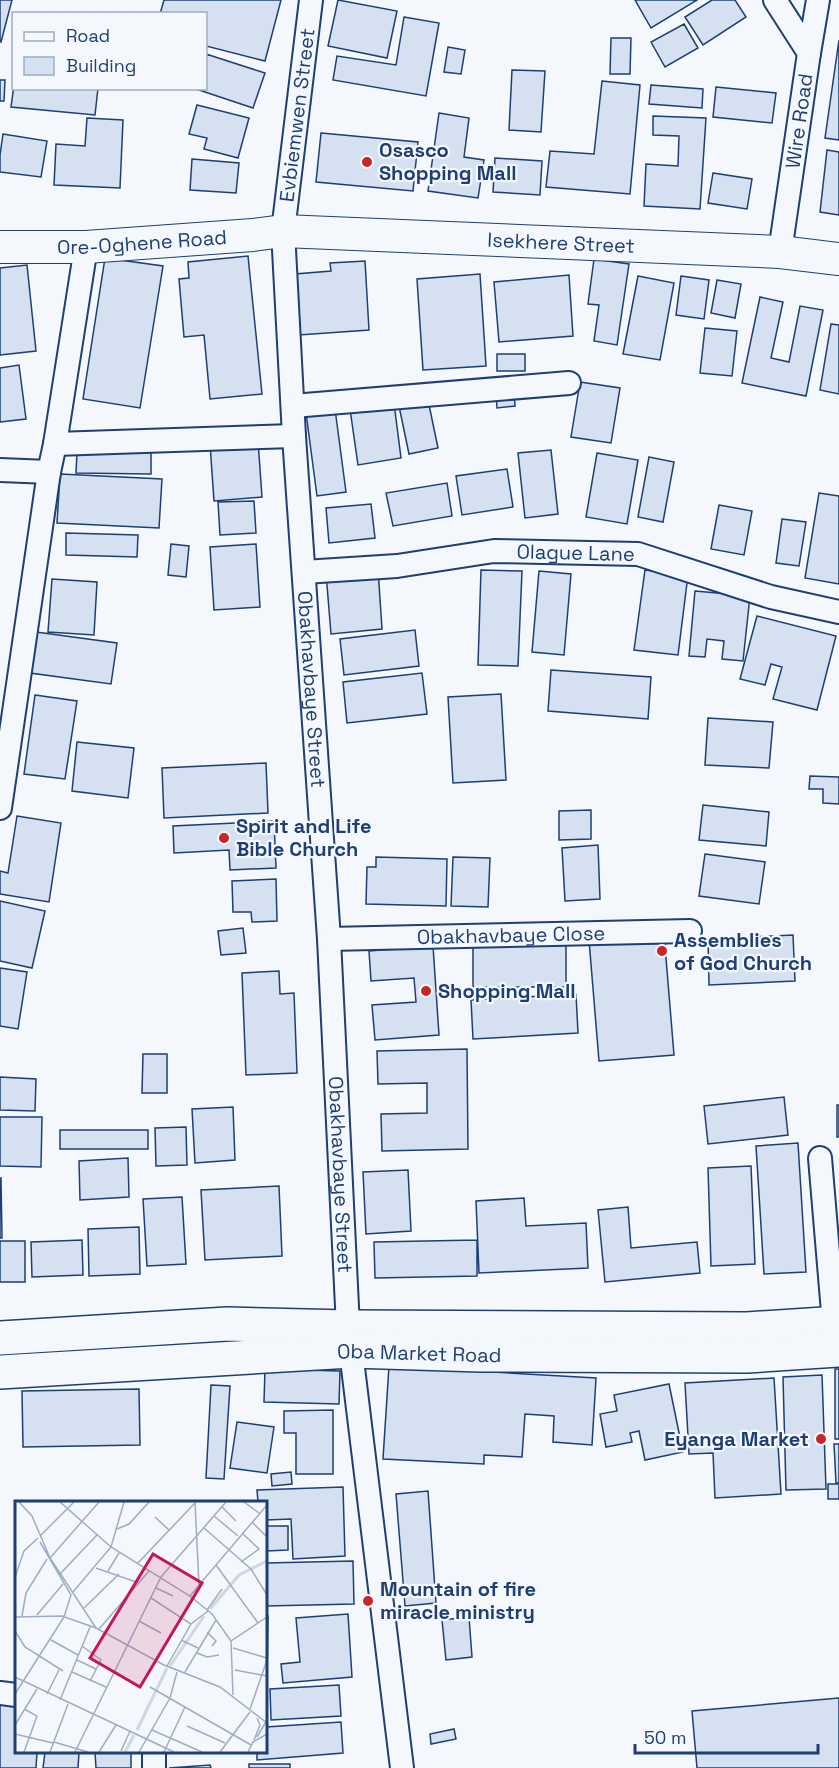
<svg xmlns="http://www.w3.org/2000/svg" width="839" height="1768" font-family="'Space Grotesk',sans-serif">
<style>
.building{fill:#d5e0f0;stroke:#1d3f73;stroke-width:1.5}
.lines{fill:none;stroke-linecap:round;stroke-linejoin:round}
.street-casing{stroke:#1d3f73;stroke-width:26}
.secondary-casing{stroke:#1d3f73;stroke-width:34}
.primary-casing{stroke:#1d3f73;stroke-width:36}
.street{stroke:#f4f7fb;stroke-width:22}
.secondary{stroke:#f4f7fb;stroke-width:32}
.primary{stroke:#f4f7fb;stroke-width:33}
.poi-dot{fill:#c62828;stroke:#f4f7fb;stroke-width:2}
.labels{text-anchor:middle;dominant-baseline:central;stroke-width:4.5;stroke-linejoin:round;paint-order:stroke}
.street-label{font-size:20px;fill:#1d3f73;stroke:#f4f7fb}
.poi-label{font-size:20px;font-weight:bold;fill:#1d3f73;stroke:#f4f7fb;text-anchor:start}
.inset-river{fill:none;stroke:#cfd7e4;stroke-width:3}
.inset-road{fill:none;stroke:#9eadc5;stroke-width:1.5}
.view{fill:#c2185b;fill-opacity:0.15;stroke:#c2185b;stroke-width:3}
.inset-edge{fill:none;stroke:#1d3f73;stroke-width:3}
</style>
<rect width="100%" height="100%" fill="#f4f7fb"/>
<!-- building -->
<path class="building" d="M0 0H12L1 42 0 41Z
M164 0H281L265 61 206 46V14H160Z
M338 0 397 11 387 58 328 46Z
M635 0H697L651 28Z
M712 0H735L746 17 703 45 685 17Z
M404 17 439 23 426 96 333 80 337 56 396 65Z
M684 24 698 48 665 67 651 42Z
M611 38H631L630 74H610Z
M839 40V140L825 138Z
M448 47 465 50 461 74 444 72Z
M206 54 265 73 253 108 193 88H206Z
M512 70 545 71 541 132 509 130Z
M0 80H5L4 101H0Z
M602 81 640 85 630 194 546 187 550 151 594 154Z
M14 85V88H98L95 115 11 107Z
M651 85 703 89 702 108 649 104Z
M716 87 776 93 772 123 713 117Z
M197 105 249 118 238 158 204 149 207 138 189 134Z
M439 113 469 118 464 157 484 160 478 198 428 191Z
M653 116 706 118 700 209 644 206 646 164 678 166 679 136 653 135Z
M87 118 123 120 120 188 54 185 56 144 85 146Z
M321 133 418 142 413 191 316 182Z
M3 134 47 141 41 177 0 172V155Z
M827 150 839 152V215L820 212Z
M495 158 542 161 540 195 493 192Z
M192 159 239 163 236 193 190 190Z
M713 173 752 179 747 209 708 203Z
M248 256 262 394 210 399 204 335 184 337 179 279 189 278 188 262Z
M105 258 163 266 140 408 83 399Z
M594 259 629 264 617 345 594 341 599 305 588 304Z
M365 261 369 330 299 335 295 274 331 271 330 263Z
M27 265 36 351 0 355V268Z
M480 274 486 366 423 370 417 279Z
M569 275 573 336 499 342 494 282Z
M638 276 674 283 660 360 623 354Z
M681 276 709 280 704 319 676 315Z
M717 280 741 284 735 318 711 313Z
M760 297 783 302 771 358 789 362 800 306 823 310 806 396 742 383Z
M831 324 839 325V394L820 390Z
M705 328 737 331 732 376 700 373Z
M497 354H525V371H497Z
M19 365 26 419 0 422V368Z
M580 382 620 388 611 443 571 437Z
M514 393 515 406 497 408 496 394Z
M428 400 438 448 409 454 399 406Z
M394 403 401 458 358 465 350 409Z
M335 409 346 492 317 496 306 413Z
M258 441 262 497 214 501 210 444Z
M551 450 558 514 525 518 518 453Z
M77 452H151V474L76 473Z
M597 453 638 460 627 524 586 517Z
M649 457 674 462 663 522 638 517Z
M507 469 513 507 462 515 456 476Z
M60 474 162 479 159 528 57 523Z
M447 483 452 516 393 526 386 493Z
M819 493 839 496V584L805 578Z
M254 501 256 533 220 535 218 502Z
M371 504 375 538 329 543 326 508Z
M719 505 752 511 744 555 711 549Z
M782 519 806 522 799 566 776 563Z
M66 533 138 535 137 557 66 555Z
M171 544 189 546 186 577 168 575Z
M256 544 260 607 214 610 210 547Z
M378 569 382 629 331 634 326 573Z
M481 570 522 571 518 666 478 665Z
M645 570 688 575 678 655 634 650Z
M539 571 571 574 564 655 532 652Z
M52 579 97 582 94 635 48 632Z
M695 591 750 596 743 661 722 659 724 641 707 639 705 657 689 656Z
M757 616 836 636 817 710 773 699 782 667 771 664 765 685 740 679Z
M415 630 419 666 344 675 340 639Z
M36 632 117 643 111 684 30 673Z
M551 670 651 677 648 719 548 711Z
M422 673 427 714 347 723 343 682Z
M501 694 506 780 453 783 448 697Z
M35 695 77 701 65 779 24 774Z
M708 718 773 722 769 768 705 765Z
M77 742 134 748 128 798 72 791Z
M266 763 268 813 164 818 162 768Z
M810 776 839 777V804L823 803V789H809Z
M703 805 769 812 766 846 699 840Z
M591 810V839L559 840V811Z
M17 816 61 823 49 902 0 894V871L8 873Z
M274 821 276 868 230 870 229 850 174 853 173 826Z
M598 845 600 899 565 901 562 848Z
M705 854 765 862 759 904 699 896Z
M376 857 447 859 446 906 366 904 367 867H376Z
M453 857 490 858 488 907 451 906Z
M276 879 277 921 252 922 251 912H233L232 881Z
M0 901 45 911 32 968 0 961Z
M243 928 246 953 221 955 218 931Z
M664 934 674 1055 599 1061 589 940Z
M793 935 795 981 709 985 708 939Z
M566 938V987H473V939Z
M433 946 439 1035 375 1040 372 1005 416 1002 414 978 371 981 369 951Z
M0 968 27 972 18 1029 0 1026Z
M279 971 280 994 294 993 297 1073 246 1075 242 973Z
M576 994 578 1033 473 1039 471 1000Z
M467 1049 468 1149 382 1151 381 1114 427 1113V1083L378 1084 377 1051Z
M143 1054H167V1093H142Z
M0 1077 36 1079 35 1111 0 1110Z
M784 1097 788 1135 708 1144 704 1106Z
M837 1105H839V1137H837Z
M233 1107 235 1160 195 1163 192 1109Z
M0 1117H42L41 1167 0 1166Z
M186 1127 187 1165 156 1166 155 1128Z
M60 1130H148V1149H60Z
M798 1143 806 1272 764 1274 756 1146Z
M128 1158 129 1197 80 1200 79 1161Z
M751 1166 755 1264 711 1266 708 1168Z
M408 1170 411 1231 366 1234 363 1172Z
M0 1178H1L2 1238H0Z
M279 1186 282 1256 205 1260 201 1190Z
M182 1197 186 1264 147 1266 143 1199Z
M524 1198 526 1226 586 1223 588 1268 479 1273 476 1201Z
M628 1207 631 1248 697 1242 700 1273 605 1282 598 1210Z
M139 1227 140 1274 89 1276 88 1229Z
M82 1240 83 1275 32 1277 31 1242Z
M477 1240V1276L375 1278 374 1242Z
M0 1241H25V1282H0Z
M389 1366 596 1378 592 1445 553 1442 554 1416 525 1414 522 1457 484 1455V1464L383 1459Z
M265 1369 340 1371 339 1404 264 1402Z
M835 1369H839V1439H835Z
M822 1375 826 1489 786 1490 783 1377Z
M774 1378 781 1494 715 1498 713 1453 689 1454 685 1383Z
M669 1384 683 1452 645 1460 639 1431 630 1433 632 1442 606 1447 600 1414 617 1411 614 1395Z
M211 1385 230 1386 224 1479 206 1478Z
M139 1389 140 1445 23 1447 22 1391Z
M333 1410V1474H296V1433H284V1411Z
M237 1422 274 1427 267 1473 230 1468Z
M834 1444H839V1483H836Z
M291 1472 292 1484 272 1486 271 1474Z
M828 1484H839V1499H828Z
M343 1487 345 1556 293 1559 291 1519 266 1520V1502H258L257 1490Z
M428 1491 436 1603 405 1606 396 1494Z
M266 1526H288V1550L266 1551Z
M353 1561 354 1604 266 1606V1563Z
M348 1614 352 1677 283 1683 281 1664 300 1662 296 1618Z
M266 1616H268L267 1676H266Z
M469 1617 472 1657 446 1660 442 1620Z
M339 1685 341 1716 271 1720 270 1689Z
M839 1698V1768H697L692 1711Z
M0 1700 16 1702V1752H37L36 1768H0Z
M341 1722 343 1753 257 1760V1752H266V1727Z
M454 1729 456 1739 431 1744 430 1734Z
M45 1752H79L78 1768H43Z
M95 1752H131V1768H96Z
M249 1764H290V1768H249Z
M210 1765 211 1768H169Z"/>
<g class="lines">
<defs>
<g id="street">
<path id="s1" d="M311 0 283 231 294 436 329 939 348 1327 402 1768"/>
<path d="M775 0 809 53 780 252"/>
<path d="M809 53 818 0"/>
<path d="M293 406 569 383"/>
<path d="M55 444 294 436"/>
<path d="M0 470 49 472"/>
<path id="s2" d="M304 572 397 566 494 551 638 554 771 597 839 612"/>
<path d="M0 808 49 472 55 444 86 247"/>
<path id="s3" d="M329 939 690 931"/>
<path d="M820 1158 834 1324"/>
<path d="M0 1693 16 1695"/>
<path d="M154 1752V1768"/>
</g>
<g id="secondary">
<path id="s4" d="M0 247H86L253 235 283 231 780 252 839 259"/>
</g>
<g id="primary">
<path d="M0 1338 227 1324 348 1327 747 1329 839 1323"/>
<path id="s5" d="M0 1372 351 1351 481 1355 747 1356 839 1350"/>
</g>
</defs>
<!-- street casing -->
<use href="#street" class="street-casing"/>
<!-- secondary casing -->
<use href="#secondary" class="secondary-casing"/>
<!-- primary casing -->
<use href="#primary" class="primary-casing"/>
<!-- street -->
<use href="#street" class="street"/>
<!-- secondary -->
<use href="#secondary" class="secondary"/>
<!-- primary -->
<use href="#primary" class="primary"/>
</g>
<!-- markers -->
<g class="poi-dot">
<circle cx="367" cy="162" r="6"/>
<circle cx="224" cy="838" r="6"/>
<circle cx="662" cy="951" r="6"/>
<circle cx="426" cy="991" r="6"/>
<circle cx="821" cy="1439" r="6"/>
<circle cx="368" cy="1601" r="6"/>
</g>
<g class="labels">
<!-- street labels -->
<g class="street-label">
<text transform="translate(297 115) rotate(-83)">Evbiemwen Street</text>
<text transform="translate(799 121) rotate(-82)">Wire Road</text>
<text stroke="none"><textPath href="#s4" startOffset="142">Ore-Oghene Road</textPath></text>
<text stroke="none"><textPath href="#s4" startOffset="562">Isekhere Street</textPath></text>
<text stroke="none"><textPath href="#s2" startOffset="273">Olague Lane</textPath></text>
<text stroke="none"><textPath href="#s1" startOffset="692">Obakhavbaye Street</textPath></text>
<text stroke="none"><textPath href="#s3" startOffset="182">Obakhavbaye Close</textPath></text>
<text stroke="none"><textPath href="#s1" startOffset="1178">Obakhavbaye Street</textPath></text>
<text stroke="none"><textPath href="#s5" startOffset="420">Oba Market Road</textPath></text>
</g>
<!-- poi labels -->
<g class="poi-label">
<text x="379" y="150">Osasco<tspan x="379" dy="23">Shopping Mall</tspan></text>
<text x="236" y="826">Spirit and Life<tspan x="236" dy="23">Bible Church</tspan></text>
<text x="674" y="940">Assemblies<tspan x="674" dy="23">of God Church</tspan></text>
<text x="438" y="991">Shopping Mall</text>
<text x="809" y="1439" text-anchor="end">Eyanga Market</text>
<text x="380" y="1589">Mountain of fire<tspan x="380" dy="23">miracle ministry</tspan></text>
</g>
</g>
<!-- overview -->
<g transform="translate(15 1501)">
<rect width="252" height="252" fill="#f4f7fb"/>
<path class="inset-river" d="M195 108 224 74 252 60M155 165 189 115M122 229 152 167M110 251 119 234"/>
<path class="inset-road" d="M4 1 17 15 35 57 81 127M45 1 96 46 175 95 197 113 216 140 218 194M229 1 244 12M207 6 221 20M199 15 223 35M140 16 154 29M237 21 252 36M189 27 236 68 252 94M102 28 114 23 134 1M25 35 59 1M25 41 56 94 49 116M35 57 84 1M226 61 244 48 227 32M122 63 180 2M201 64 243 122M81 67 124 82M93 70 104 52M44 74 82 34M0 76 9 50 23 37M184 84 252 4M141 87 158 95M58 91 96 46 109 1M175 95 184 84 180 1M136 97 176 123 152 165M69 107 104 73M192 109 207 88M22 114 48 83M7 115 11 92 32 58M0 116 47 115 81 127 149 164 205 186 252 222M124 120 146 132M176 123 193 110M84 128 134 70M0 130 10 146 48 170M192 131 201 140 197 145M36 139 63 154M166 139 183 147M216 140 252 116M67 145 86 159 75 180M218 147 252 157M182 152 192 156 204 154M62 159 81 168M220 169 252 175M57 171 91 186M170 171 201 119M0 176 159 251M135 186 236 244M0 193 49 116M32 193 44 169M45 199 75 126M235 208 252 159M0 224 22 188M172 225 210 242M137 229 187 251M0 233 38 242M242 236 252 219M239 239 245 224 242 217M39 241 73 251M106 250 115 230M9 251 22 215 9 208M35 251 53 203M60 251 146 76 211 1M84 251 101 224M124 251 155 197 162 171M149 251 170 206M205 251 235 211M233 251 238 241 252 233"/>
<path class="view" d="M138 53 187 82 125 186 75 157Z"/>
<rect width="252" height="252" class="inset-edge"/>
</g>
<!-- legend -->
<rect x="12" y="12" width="195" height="78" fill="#f4f7fb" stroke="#9eadc5" stroke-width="1.5"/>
<rect x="24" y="32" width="30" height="9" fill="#f4f7fb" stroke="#9eadc5" stroke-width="1.5"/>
<text x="66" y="42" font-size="18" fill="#1d3f73">Road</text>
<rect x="24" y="57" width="30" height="18" fill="#d5e0f0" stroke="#9eadc5" stroke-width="1.5"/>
<text x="66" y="72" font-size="18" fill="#1d3f73">Building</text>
<!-- scale -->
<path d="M635 1744v9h183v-9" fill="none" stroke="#1d3f73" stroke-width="3"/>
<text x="644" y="1744" font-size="18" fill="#1d3f73" stroke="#f4f7fb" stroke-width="4.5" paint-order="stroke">50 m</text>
</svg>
